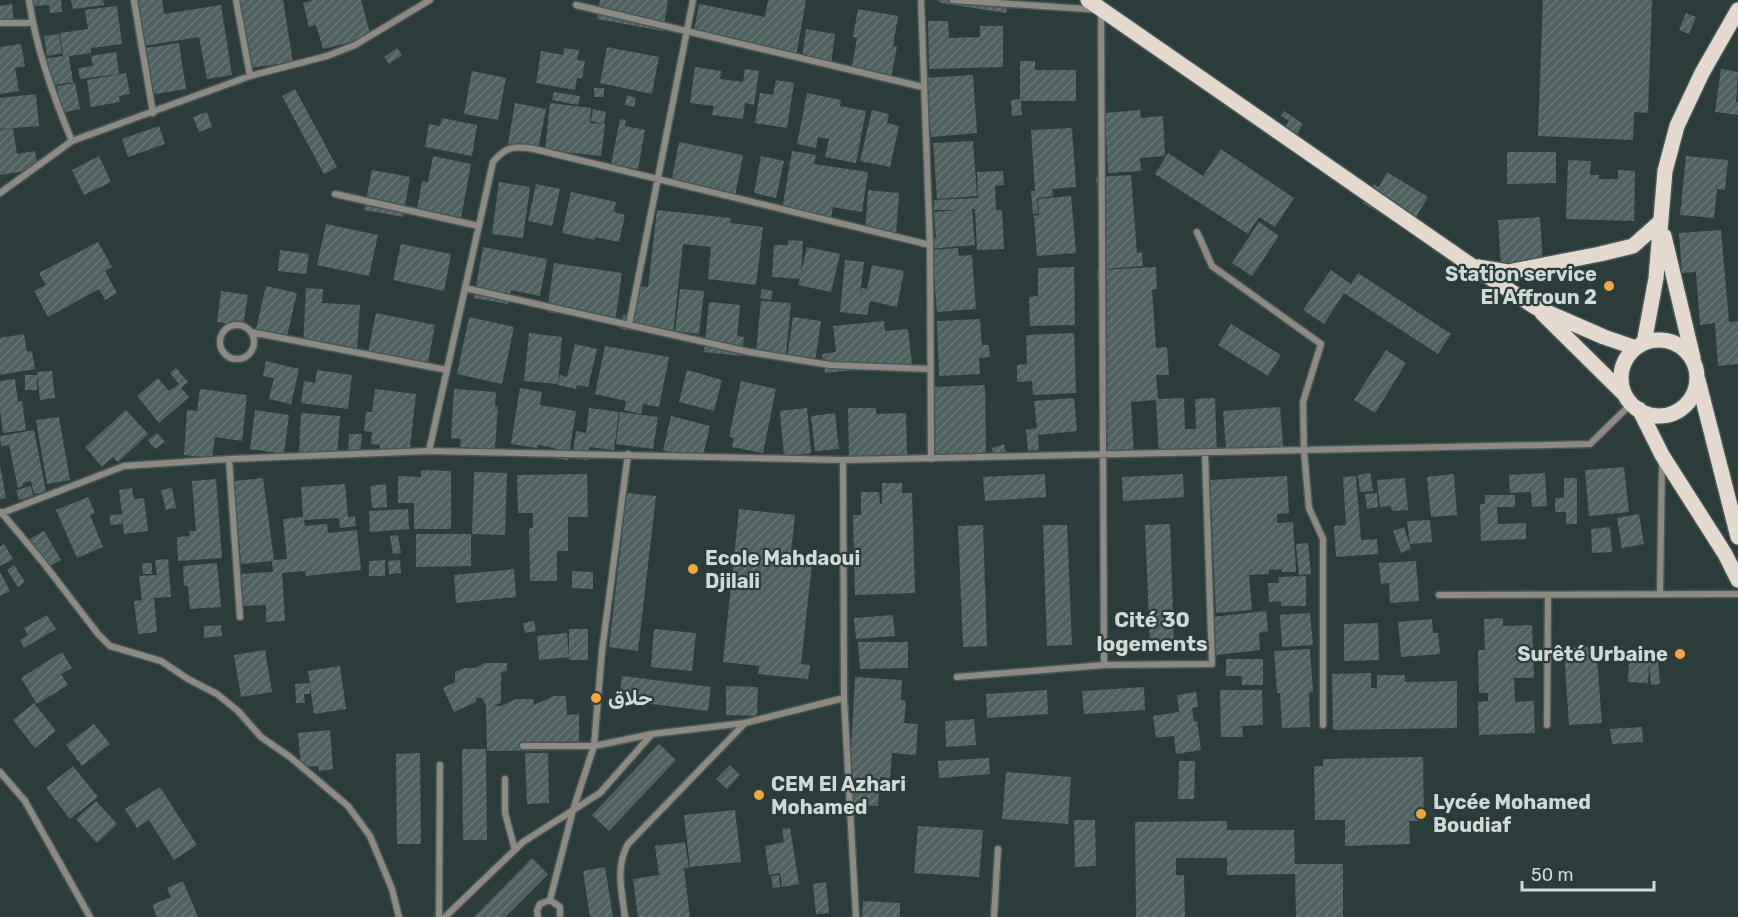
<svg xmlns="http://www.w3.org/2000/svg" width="1738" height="917" font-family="Rubik,'Noto Sans Arabic',sans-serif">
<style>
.building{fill:url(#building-hatch)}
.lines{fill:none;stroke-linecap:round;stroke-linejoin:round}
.minor-casing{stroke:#495857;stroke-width:9}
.primary-casing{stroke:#495857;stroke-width:18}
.minor{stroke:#8d8983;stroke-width:6}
.primary{stroke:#e3d9ce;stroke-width:15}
.poi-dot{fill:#efa73e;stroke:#2b3c3b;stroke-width:2}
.labels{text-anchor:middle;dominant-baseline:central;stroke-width:4.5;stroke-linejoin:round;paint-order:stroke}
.poi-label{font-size:20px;font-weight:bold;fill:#cfd9d8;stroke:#2b3c3b;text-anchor:start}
.neighbourhood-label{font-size:21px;font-weight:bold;fill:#cfd9d8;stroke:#2b3c3b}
</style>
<defs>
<pattern id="building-hatch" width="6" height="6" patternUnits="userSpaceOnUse" patternTransform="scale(1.5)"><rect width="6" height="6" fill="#4f6160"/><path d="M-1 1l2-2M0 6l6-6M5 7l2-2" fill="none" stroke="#677776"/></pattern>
</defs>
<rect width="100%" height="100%" fill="#2b3c3b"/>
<!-- building -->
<path class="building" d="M32 0H61L62 12 50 13 49 5 32 6Z
M71 0H103L104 5 73 9Z
M130 0H162L164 14 221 5 232 75 207 79 199 37 137 47Z
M239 0H283L293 62 249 68Z
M313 0H361L371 37 323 49 316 25 309 27 303 3Z
M600 0H668L663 31 597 19Z
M768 0H806L796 56 693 36 699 4 765 17Z
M937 0H1008L1006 13 941 3Z
M1543 0H1652L1648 113 1634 112 1633 140 1538 136Z
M12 4 14 25 0 26V6Z
M117 6 122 44 91 48V53L69 56 73 82 47 86 43 59 63 56 60 33 88 29 85 10Z
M858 9 898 16 893 46H897L891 79 851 72 857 38 853 37Z
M1686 13 1696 17 1689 34 1679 30Z
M928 21H948L949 38 980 37V26H1003V67L929 69Z
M806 29 835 34 831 64 802 59Z
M59 34 62 53 47 56 44 36Z
M179 43 186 89 149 95 145 70 149 69 146 48Z
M21 44 25 66 15 68 19 91 0 94V47Z
M607 47 659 57 652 94 600 83Z
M397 48 402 55 389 64 384 57Z
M564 48 579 50 577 60 585 61 582 78H577L575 90 536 83 541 51 563 55Z
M116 52 119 74 80 79 78 68 93 66 91 56Z
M1020 61H1035V70H1076V101H1021L1022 115 1012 116 1011 100 1020 99Z
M695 67 721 71 720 79 743 82 745 69 759 71 754 105 745 103 743 119 712 115 714 106 690 103Z
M1721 69 1738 72 1736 102H1738V115L1715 112Z
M472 71 506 78 498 120 464 114Z
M126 73 130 94 119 96 120 102 91 107 87 80Z
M973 75 977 133 931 137 927 78Z
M776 80 794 83 787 128 755 123 760 93 773 95Z
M75 83 80 109 61 113 57 86Z
M594 88H604V97H594Z
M295 89 337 167 324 174 282 96Z
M554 92 580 96 578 105 552 100Z
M807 93 841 100 840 106 866 111 856 163 825 157 829 139 818 137 816 148 797 144Z
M36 94 39 126 0 129V98Z
M627 95 636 98 634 107 625 105Z
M515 103 546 109 538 150 508 144Z
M550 103 591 108 590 123 605 124 601 156 545 150Z
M593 109 606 112 604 124 591 121Z
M872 110 889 114 887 123 899 126 890 167 860 161Z
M1140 110 1141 118 1163 116 1165 156 1140 158 1141 171 1108 173 1105 113Z
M1284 111 1303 124 1297 134 1285 127 1289 121 1281 116Z
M207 112 212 127 199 132 193 117Z
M442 118 477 125 472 156 425 147 429 124 440 126Z
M620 119 626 120 625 126 645 130 638 169 611 165Z
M159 126 165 144 128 157 122 139Z
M13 128 17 154 35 151 38 169 0 175V130Z
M1072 128 1076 187 1052 189 1053 196 1037 198 1038 213 1033 214 1031 191H1035L1031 130Z
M973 141 977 196 937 199 933 143Z
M679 142 743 155 735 196 671 183Z
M1221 149 1294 198 1275 227 1259 217 1248 234 1155 174 1168 153 1203 176Z
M792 151 816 155 814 164 868 172 862 212 833 207 831 218 782 210Z
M1507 152H1556V183L1507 184Z
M99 156 111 182 84 195 72 170Z
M433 156 471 164 460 223 416 215 422 181 428 182Z
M761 156 784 161 776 198 754 193Z
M1686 156 1728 160 1725 190 1717 189 1714 218 1680 215Z
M1568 160 1591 161 1590 175H1599V179H1618V170L1635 171 1634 221 1566 219Z
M372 170 410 177 403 217 364 210Z
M1003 171 1004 185 995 186 996 210H1002L1004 249 977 250 975 209H972L975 245 929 249 928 239 936 238 934 212 958 210H934V200L978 198 977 172Z
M1387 172 1428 197 1408 230 1363 203 1374 184 1379 187Z
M1131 175 1137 253 1142 252 1143 266 1103 269 1096 177Z
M499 182 530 187 523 238 492 234Z
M536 184 560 189 552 226 528 221Z
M868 190 899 193 896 235 865 233Z
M571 192 616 202 614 212 625 215 619 242 595 237V240L562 233Z
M1071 196 1076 253 1037 256 1034 216 1039 215 1038 199Z
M657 210 731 218 730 223 763 227 756 285 708 279 711 247 683 244 673 334 621 329 623 315 634 316 638 286 648 287Z
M1540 217 1543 263 1501 267 1498 220Z
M1259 222 1279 236 1252 276 1232 263Z
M326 224 378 235 369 276 317 265Z
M1721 230 1729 322 1738 321V364L1718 366 1715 323 1700 325 1696 272 1682 273 1679 233Z
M788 240 803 241 801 273 807 247 840 254 831 292 798 285 800 279 772 277 774 245H788Z
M98 242 112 267 105 271 117 293 105 300 99 289 48 317 34 291 46 285 39 273Z
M401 244 451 254 444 291 393 280Z
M483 247 547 259 540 296 511 290 508 304 474 298Z
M958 248 959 256 972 255 976 309 937 312 932 250Z
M280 250 309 254 306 274 278 271Z
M845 260 864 262 860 296 862 288 867 289 872 265 904 271 897 307 870 301 867 315 840 312Z
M554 263 622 273 615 322 547 312Z
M1074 267 1075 325 1030 326 1029 297 1038 296V268Z
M1156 267 1157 289 1152 290 1156 348 1167 347 1169 375H1156L1158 399 1184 398 1185 429H1196L1195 399 1215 398 1217 455 1159 457 1156 400 1131 402 1134 456 1108 458 1097 270Z
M1331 270 1351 284 1358 273 1451 334 1438 354 1344 293 1324 324 1303 310Z
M266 286 297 293 287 336 256 329Z
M306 288 323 289 322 303 360 305 357 350 303 347Z
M680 289 704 291 699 334 675 331Z
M762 289 773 291 771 300 760 298Z
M221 291 248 295 243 326 217 322Z
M761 301 791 303 786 355 756 352Z
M709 302 740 305 737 336 744 337 742 356 704 352Z
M376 313 435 325 428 363 368 352Z
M469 317 514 327 502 384 457 374Z
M793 317 821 321 815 361 787 357Z
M980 319 982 345H989L990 357 979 358 980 374 939 376 937 321Z
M884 321 885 331 908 329 912 364 825 373 822 354 836 352 833 326Z
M1231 324 1281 355 1268 376 1218 345Z
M529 333 562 337 558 384 524 381Z
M1074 333 1076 393 1033 395 1032 381 1017 382V365L1027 364 1026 335Z
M24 334 27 352 32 351 35 369 0 375V338Z
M575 344 597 349 588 387 577 385 576 389 558 385 560 375 567 377Z
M605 346 669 357 659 407 643 404 641 414 624 410 626 401 595 394Z
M1386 350 1406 363 1375 413 1354 400Z
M266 361 299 369 291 404 269 399 274 378 263 376Z
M176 368 188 382 181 388 189 397 159 423 137 396 158 378 169 391 179 384 170 373Z
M317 370 352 375 348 409 301 403 304 381 315 383Z
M687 370 722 380 714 411 679 402Z
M52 371 55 398 40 400 37 372Z
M25 375H37V390H25Z
M15 379 18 402 22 401 26 430 3 433 0 409V381Z
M741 381 776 389 763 453 732 447 734 438 729 437Z
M985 385 986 457 935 459 933 387Z
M520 388 542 392 540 405 576 411 568 460 553 458 555 448 538 445 537 448 511 444Z
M200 389 247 395 242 441 215 437 212 458 184 455 187 410 197 411Z
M375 389 416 394 409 456 380 453V445L371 444 372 432 364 431 366 412H372Z
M454 389 496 392 495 406 498 407 495 449 460 447 461 439 451 438Z
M1074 398 1077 431 1038 435 1039 450 1028 451 1026 430 1037 428 1034 401Z
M1280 407 1283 446 1226 449 1223 411Z
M589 408 619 412 614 450 589 447 588 460 572 458 576 431 586 433Z
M807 408 811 453 784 456 780 411Z
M848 408H876V414L906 413 907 456 849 458Z
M126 410 148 434 118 462 113 457 102 467 85 447Z
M255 410 289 415 284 454 250 449Z
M620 412 658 417 653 449 616 444Z
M301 413 340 416 337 455 299 453Z
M835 413 839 449 815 451 811 416Z
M671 416 710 426 702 460 663 450Z
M59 417 70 480 47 484 36 420Z
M34 430 46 492 34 494 31 481 23 483V486L18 488 9 445 1 446 0 436Z
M157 433 165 442 155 449 148 440Z
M349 434H362L360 456 348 455Z
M1004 444 1007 456 994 459 992 448Z
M0 465 6 498 0 499Z
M1624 467 1629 512 1589 516 1585 470Z
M421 470 451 471V529H414V503H398V476L421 477Z
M474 472 507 473 505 535 472 534Z
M1370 473 1373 491 1360 492 1358 475Z
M1545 473 1547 506 1532 507 1531 492 1510 493 1509 475Z
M587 474 588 517H568V551H557V581H530L529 528H533V513H518L517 475Z
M1045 474 1046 497 985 501 983 477Z
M1183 474 1184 497 1123 501 1122 477Z
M1454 474 1457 515 1431 517 1427 477Z
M1287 476 1289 513 1277 514V523L1293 522 1296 572H1282V569L1269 570V574L1249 575 1252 610 1216 613 1210 480Z
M1356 476 1361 540 1377 539 1378 554 1336 557 1334 526 1346 525 1343 477Z
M263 478 274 560 287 559 283 519 303 517 301 487 345 484 348 517 355 516 356 526 340 528 339 518 304 520 305 526 327 524 328 533 357 530 361 570 306 576 305 571 282 573 285 621 266 622V605L241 606 239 574 273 572 272 561 241 564 234 481Z
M1405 478 1408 510 1392 511 1391 506 1380 507 1377 480Z
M1564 478H1577V524H1566V512H1555V498H1564Z
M216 479 222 558 178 561 177 537 190 536 189 531H196L192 481Z
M882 483H902V493H912L915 593 855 595 853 515H861V492H879L880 504H882Z
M386 484 387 507 372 508 370 486Z
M31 486 33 496 19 500 16 490Z
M132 488 134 499 144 498 148 531 124 534 122 516V524L110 525V515L122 514 119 490Z
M172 488 176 508 166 510 161 490Z
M627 493 656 496 638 651 609 647Z
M1377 493 1378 507 1367 509 1365 494Z
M1485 495H1515V507H1497L1498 524 1526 523V539L1481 541 1480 504H1485Z
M88 497 95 513 90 515 103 547 77 558 56 510Z
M408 509 409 529 370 532 369 511Z
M739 509 795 515 790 562 812 564 801 664 810 665 808 679 758 674 759 666 723 662Z
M1639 514 1644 544 1622 548 1617 518Z
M1430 520 1432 542 1410 544 1407 521Z
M1170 524 1174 645 1150 646 1145 525Z
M983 525 987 646 963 647 958 526Z
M1043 525H1067L1072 645 1047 646Z
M1404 527 1411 549 1401 553 1393 531Z
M1610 527 1612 552 1592 553 1591 529Z
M44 531 61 560 45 569 28 540Z
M416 534H471V566L416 567Z
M398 535 401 553 393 554 390 536Z
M1308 543 1311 574 1299 575 1296 544Z
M4 544 13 559 0 566V547Z
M168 559 171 597 154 598 157 632 138 634 134 601 142 600 139 576 157 575 155 560Z
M385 560V576H369V561Z
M400 560 401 573 389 574 388 561Z
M1416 561 1419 601 1390 603 1389 583 1381 584 1379 563Z
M142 563H152V574H143Z
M217 563 221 607 190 609 188 586H184L183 566Z
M14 565 25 582 18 587 7 570Z
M514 569 516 597 456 603 454 575Z
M572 571 593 572V589L572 588Z
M0 572 10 591 0 596Z
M1306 576V606H1281V601L1269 602 1268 583H1279L1278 577Z
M1266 611 1268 631 1259 633 1260 650 1216 655 1212 617Z
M1310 613 1313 645 1282 647 1280 615Z
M47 615 56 629 24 648 20 640 28 635 24 628Z
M893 615 895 636 856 639 854 618Z
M1503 618V626L1532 625 1534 678H1514L1515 702 1534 701 1535 733 1479 735 1478 702 1488 701V693H1479L1478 650H1485L1484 619Z
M1432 619 1433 633H1438L1440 654 1401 657 1398 622Z
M534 621 536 631 525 633 523 623Z
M1378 623 1379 660 1344 661V624Z
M221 625 222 636 204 638V626Z
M569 629H588V660H569Z
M654 629 696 633 692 671 651 667Z
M567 633 569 657 539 660 537 636Z
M858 642H908V668L860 669Z
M1596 646 1602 723 1569 725 1564 649Z
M1310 649 1313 692 1309 693 1310 727 1282 728 1280 693H1277L1274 651Z
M265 650 272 692 241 697 234 655Z
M62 652 72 668 61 674 68 685 37 704 21 678Z
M1226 659H1263V685H1242V676H1226Z
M1629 662H1658L1660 684 1651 685 1649 663 1648 683 1628 682Z
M485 663H507V670L501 673V703L493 706H501L516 699H533L534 705 554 696H566L567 715 579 714V750L487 751 486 705 482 698H476V702L454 712 443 688 455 682V672L465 668H475Z
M340 666 346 709 314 714 310 686V694H304L305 703H296L295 684 310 683 308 671Z
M1371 673V688H1377V675H1405V682L1457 681V728L1333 730 1332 674Z
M622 676 711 687 708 711 619 700Z
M855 677 902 680 901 700 906 701 904 723 918 724 916 755 892 753 890 778 880 777 878 806 848 804Z
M726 686 758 687 757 716 726 715Z
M1144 687 1145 710 1084 714 1082 691Z
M1047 690 1048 714 987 718 986 694Z
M1220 690H1262L1263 725 1242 726 1243 737H1221Z
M1196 692 1198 707 1192 708 1194 722 1197 721 1201 750 1176 754 1174 736 1156 738 1153 716 1179 712 1177 695Z
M34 703 56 731 35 748 13 720Z
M974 719 976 745 946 747 945 721Z
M94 724 110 744 82 766 66 745Z
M1642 727 1643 742 1612 744 1610 729Z
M330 730 333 769 319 771 318 766 301 767 298 733Z
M659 744 676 760 609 831 592 815Z
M462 749H486L487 840H463Z
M420 753 421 844H397L396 754Z
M525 753H548L549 803 527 804Z
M1423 757 1424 821H1409L1410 844 1345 846V820H1315L1314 766H1323V759Z
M989 758 990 774 939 778 938 761Z
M1179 761H1195L1194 799H1178Z
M730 765 740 775 727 789 716 779Z
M73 766 98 797 70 819 46 788Z
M1006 772 1071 777 1068 824 1002 819Z
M160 787 197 845 174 860 149 820 137 828 125 809Z
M96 801 117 824 97 843 76 819Z
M735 810 741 862 690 867 684 815Z
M1074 820H1095L1096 866 1075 867Z
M1227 821V830H1294L1295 864H1343V917H1296L1295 874 1227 875V858H1176V875H1184L1185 917H1136L1135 822Z
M918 826 983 830 979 877 914 873Z
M790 828 799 884 782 887 780 873 769 875 765 846 784 842 782 829Z
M685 842 689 868H684L690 917H638L633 879 659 875 655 846Z
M532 858 548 874 505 917H474Z
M605 867 613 917H590L583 871Z
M779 875 780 887 773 888 771 876Z
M183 881 198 917H157L152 905 171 897 167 888Z
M826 882 829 913 816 914 813 884Z
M863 901 900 903V917H862Z"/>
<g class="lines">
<defs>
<path id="minor" d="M29 0C36 48 53 96 72 141L250 76 327 56 355 45 430 0
M134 0 153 113
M236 0 250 76
M921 0 930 245 931 459
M953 0 1101 10 1104 665
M576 5 923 87
M0 23H32
M0 193 72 141
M335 194 479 226
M1197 232 1212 266 1321 344 1303 402 1304 451 1309 508 1323 539V725
M465 288 749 352 830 365 929 369
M220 342a17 17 0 1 1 34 0a17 17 0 1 1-34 0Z
M629 325 693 0
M251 332 447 370
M429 451 493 162C506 146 514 146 534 149L930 245
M229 459 240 617
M843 460 844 698 856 917
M1 512 42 561 98 634 110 646 161 661 188 679 217 694 238 711 261 737 290 757 348 806 370 836 392 889 399 917
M2 513 124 466 229 459 429 451 843 460 1590 444 1631 404
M1660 594 1662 462
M1439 595 1738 594
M957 677 1104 665 1212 664 1205 453
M1547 725 1548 595
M523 746H594L652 734
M0 772 25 801 90 917
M505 779V813L515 850
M550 900 573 810 594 746 602 651 628 454
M439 917 440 765
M445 917 523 842 600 793 652 734 745 723 844 698
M538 917 537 911 540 904 550 900 560 907V917
M625 917C622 892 615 867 628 844L745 723
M994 917 998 849"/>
<path id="primary" d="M1088 0 1472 266 1535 307 1604 337 1636 348
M1664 236 1693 358
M1478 267 1508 272 1600 254 1633 246 1661 221
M1542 313 1625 395
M1621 378a38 38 0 1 1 76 0a38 38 0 1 1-76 0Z
M1644 343 1656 278 1665 171 1677 126 1702 73 1738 10
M1698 380 1738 537
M1639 409 1662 455 1725 554 1738 580"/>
</defs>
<!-- minor casing -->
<use href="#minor" class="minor-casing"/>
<!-- primary casing -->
<use href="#primary" class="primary-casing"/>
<!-- minor -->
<use href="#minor" class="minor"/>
<!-- primary -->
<use href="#primary" class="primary"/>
</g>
<!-- markers -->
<g class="poi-dot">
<circle cx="1609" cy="286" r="6"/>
<circle cx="693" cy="569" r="6"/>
<circle cx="1680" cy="654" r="6"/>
<circle cx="596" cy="698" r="6"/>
<circle cx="759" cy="795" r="6"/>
<circle cx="1421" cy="814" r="6"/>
</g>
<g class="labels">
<!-- poi labels -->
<g class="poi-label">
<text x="1597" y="274" text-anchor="end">Station service<tspan x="1597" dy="23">El Affroun 2</tspan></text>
<text x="705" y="558">Ecole Mahdaoui<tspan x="705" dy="23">Djilali</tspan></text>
<text x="1668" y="654" text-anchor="end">Surêté Urbaine</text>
<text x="608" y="698">حلاق</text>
<text x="771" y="784">CEM El Azhari<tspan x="771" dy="23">Mohamed</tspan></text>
<text x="1433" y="802">Lycée Mohamed<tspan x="1433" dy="23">Boudiaf</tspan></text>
</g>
<!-- neighbourhood labels -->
<g class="neighbourhood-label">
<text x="1152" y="619">Cité 30<tspan x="1152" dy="24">logements</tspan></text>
</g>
</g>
<!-- scale -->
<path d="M1522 881v9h132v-9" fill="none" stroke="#cfd9d8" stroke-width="3"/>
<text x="1531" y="881" font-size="18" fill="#cfd9d8" stroke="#2b3c3b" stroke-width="4.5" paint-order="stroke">50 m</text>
</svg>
